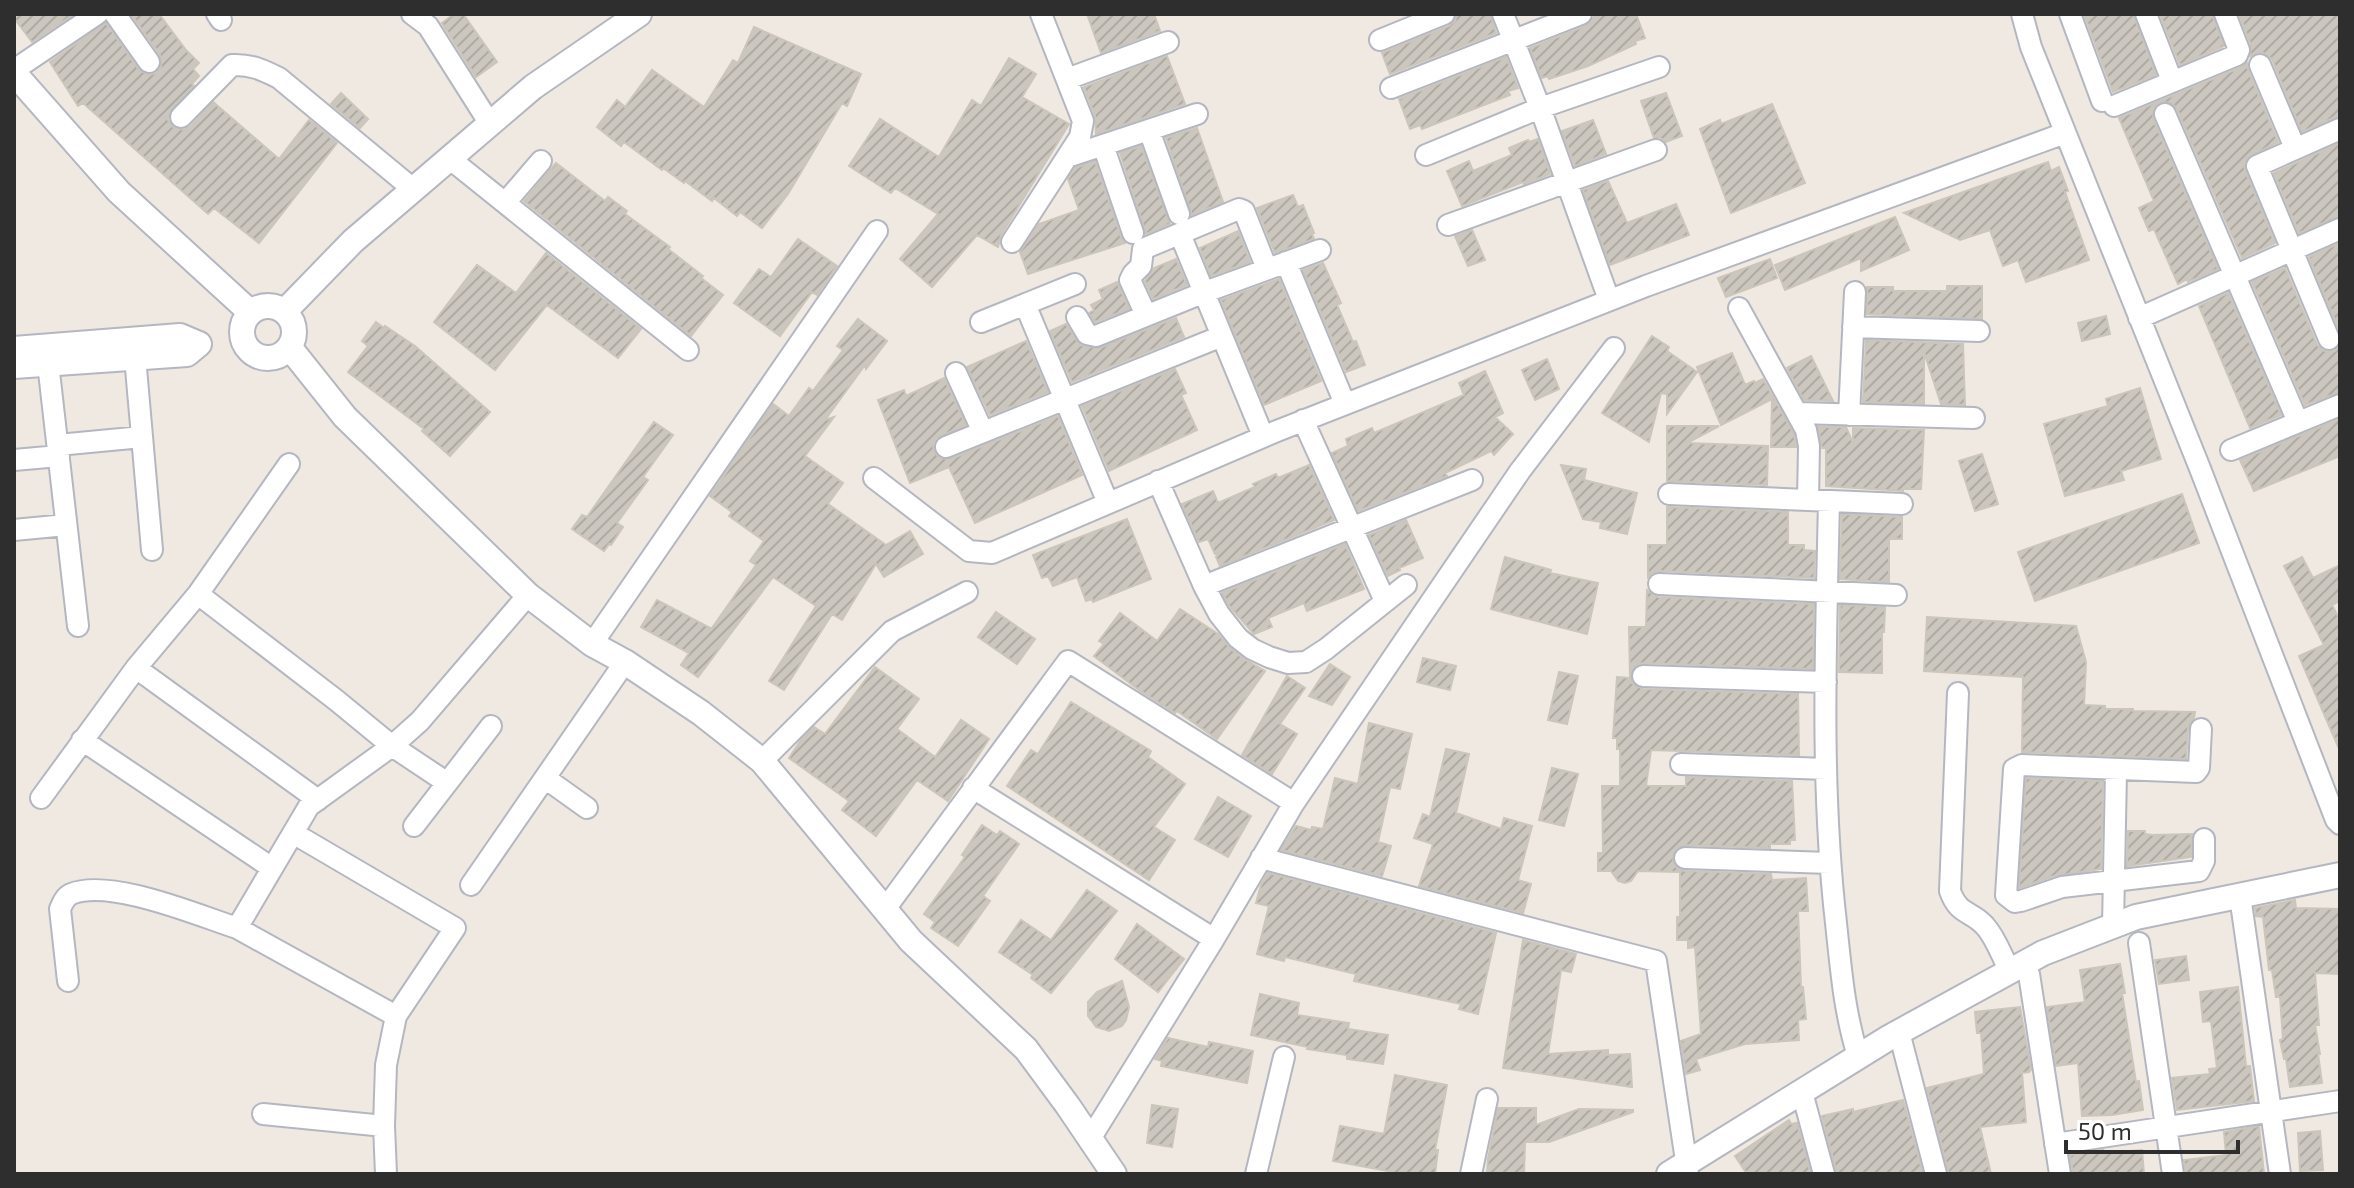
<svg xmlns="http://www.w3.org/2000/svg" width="2354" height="1188" font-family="'Exo 2',sans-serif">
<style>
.building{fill:url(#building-hatch);stroke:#cbc5ba;stroke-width:2}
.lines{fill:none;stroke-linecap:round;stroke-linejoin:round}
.minor-casing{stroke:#b4b7c1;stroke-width:24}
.tertiary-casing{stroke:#b4b7c1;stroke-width:28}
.minor{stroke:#fff;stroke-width:20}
.tertiary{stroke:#fff;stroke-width:24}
</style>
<defs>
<pattern id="building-hatch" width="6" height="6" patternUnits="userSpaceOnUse" patternTransform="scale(2)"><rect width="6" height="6" fill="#cbc7bf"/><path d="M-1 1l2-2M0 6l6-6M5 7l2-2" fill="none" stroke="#afaba4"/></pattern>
</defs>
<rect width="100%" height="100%" fill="#efe9e1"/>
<!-- building -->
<path class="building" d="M14 14H74L32 42 14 18Z
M131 14H159L186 50 199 63 193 69 199 76 192 84 194 86 169 113 168 120 173 127 184 130 190 127 213 102 279 159 309 120 337 143 259 243 214 208 208 214 83 103 78 106 50 62 106 23 139 70 149 75 156 73 161 67 160 55Z
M454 14H463L497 62 476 77 442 23Z
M1087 14H1154L1160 31 1101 53Z
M1457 14H1490L1496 33 1390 74 1382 53 1449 26 1455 21Z
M1600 14H1636L1645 38 1635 41 1636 44 1588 66 1549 79 1548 76 1542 78 1530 48 1586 26 1594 17Z
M2084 14H2133L2156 75 2113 92Z
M2160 14H2212L2224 46 2180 65Z
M2239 14H2340V115L2302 132 2272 59 2262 52 2256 53 2250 56 2251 45Z
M754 27 861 74 847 106 842 103 788 194 762 228 740 212 737 216 714 198 712 201 685 181 684 183 663 168 662 170 624 142 621 146 597 127 617 100 625 107 652 70 704 107 733 60 738 63Z
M1167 56 1185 104 1096 134 1095 116 1084 87Z
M1506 57 1518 88 1508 91 1510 95 1422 129 1420 125 1410 129 1399 99Z
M1009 58 1036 74 1022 97 1069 124 1001 235 998 247 977 235 932 287 900 259 938 214 895 188 891 193 849 166 880 119 939 157 972 100 981 106Z
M2247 63 2248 70 2278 142 2247 158 2244 164 2245 170 2275 243 2242 258 2177 109 2172 103 2161 102 2154 107 2153 119 2218 269 2188 282 2187 279 2178 284 2154 229 2149 231 2139 208 2154 201 2119 118 2242 67Z
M341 93 368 119 360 128 331 104Z
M1666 93 1682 136 1666 142 1659 137 1654 138 1641 101Z
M1772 104 1805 183 1731 213 1700 129 1720 120 1721 124Z
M1593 120 1606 154 1575 166 1562 131Z
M1197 128 1223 202 1192 215 1166 138Z
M1538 139 1550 174 1524 184 1523 182 1462 206 1447 171 1469 161 1473 171 1512 155 1509 148 1528 140 1529 142Z
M2340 143V216L2299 233 2274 173Z
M1141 146 1170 224 1146 234 1120 153Z
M1095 161 1121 237 1125 243 1028 274 1020 252 1039 224 1079 210 1068 179 1075 168Z
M2048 162 2051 171 2059 167 2068 191 2065 192 2089 260 2026 282 2018 260 2003 266 1990 230 1960 240 1904 213Z
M556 163 605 201 608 197 627 211 625 214 670 247 668 249 703 276 701 278 723 295 691 336 524 201Z
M1608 181 1627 223 1676 204 1689 235 1610 265 1583 190Z
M1293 195 1298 207 1303 205 1314 233 1312 234 1314 239 1275 253 1257 208Z
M1895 217 1909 250 1861 271V258L1785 290 1775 265Z
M1472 230 1485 260 1468 266 1455 236Z
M1238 231 1250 262 1211 276 1200 248Z
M798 239 837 266 817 295 812 292 780 336 734 303 759 269 771 277Z
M2340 243V332L2309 257Z
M546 253 641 329 618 358 547 305 495 370 434 322 477 265 516 293Z
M1176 259 1187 285 1153 299 1145 281 1154 268Z
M1770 259 1777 278 1726 297 1718 278Z
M1323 263 1341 303 1337 305 1353 342 1356 341 1365 365 1346 372 1303 270Z
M2285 268 2317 345 2322 350 2328 352 2335 351 2340 346V392L2305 405 2252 282Z
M1279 279 1321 381 1264 405 1221 300Z
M1117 282 1129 309 1095 322 1089 313 1094 310 1091 305 1103 299 1099 290Z
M1947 286H1982V319L1867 314V287H1893V291H1947Z
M2228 293 2281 415 2250 428 2199 306Z
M2106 316 2110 334 2082 341 2078 323Z
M1176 318 1184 337 1072 382 1050 331 1066 324 1080 345 1100 348Z
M858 319 887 341 866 369 865 365 825 420 834 417 805 456 843 483 828 504 886 545 910 531 923 554 884 577 876 564 842 620 832 614 784 690 769 681 816 606 773 577 698 677 681 665 689 653 641 627 657 600 710 628H712L756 565 750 561 764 541 729 516 732 512 710 496 773 404 789 416 809 388 813 391 843 350 837 346Z
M376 322 384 328 385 326 415 346 490 412 450 456 422 431 424 429 348 372 368 346 362 341Z
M1652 336 1669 347 1667 351 1697 372 1667 414V394L1661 393 1649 442 1602 413Z
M1866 340 1963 344 1965 405 1941 404 1924 352V404L1863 402Z
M1026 341 1048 392 990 415 967 367Z
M1732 353 1745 385 1754 381 1755 383 1763 379 1794 434 1796 447H1771L1772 399 1721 425 1697 367Z
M1811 356 1833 401 1804 400 1787 368Z
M1547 359 1559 389 1535 400 1522 370Z
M1175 369 1186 393 1181 395 1197 430 1109 471 1082 406Z
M1485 371 1503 413 1495 417 1513 434 1494 455 1491 451 1445 473 1447 476 1358 511 1332 453 1348 446 1346 439 1372 428 1374 433 1464 395 1459 383Z
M944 378 966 425 936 438 933 444 934 451 939 458 951 459 1058 416 1082 475 975 523 949 467 910 483 878 400 904 390 906 396Z
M2140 388 2161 459 2121 471 2124 480 2065 496 2044 424 2108 406 2106 399Z
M2340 419V456L2254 491 2240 460Z
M654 422 673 435 643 477 648 480 617 523 623 527 611 545 609 544 604 551 572 529 582 515 587 517Z
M1667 426H1719L1687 443 1768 446 1767 485 1667 481Z
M1818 427H1846L1853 443V428L1924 430 1921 489H1903V491L1826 486V448H1822Z
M1982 454 1998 504 1975 511 1959 461Z
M1309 465 1334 520 1220 566 1216 557 1219 553 1215 554 1208 539 1199 542 1182 504 1213 491 1218 503 1255 487 1253 484 1276 474 1278 478Z
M1561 465 1586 469 1584 480 1637 493 1627 534 1600 528 1601 522 1583 519Z
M2182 494 2199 543 2035 601 2018 552Z
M1667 507 1788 512V545H1804V550L1815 551 1814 578 1660 571 1652 573 1648 577V545H1667Z
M1842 514 1902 517V539H1889V582L1840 579Z
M1127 519 1151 579 1093 602 1092 599 1086 601 1077 577 1053 586 1048 576 1042 578 1033 555Z
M1406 520 1423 558 1399 568 1400 570 1388 576 1369 535Z
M1345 544 1364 589 1307 611 1304 603 1268 618 1272 627 1254 634 1230 607 1222 593Z
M1505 557 1551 570 1550 573 1598 583 1587 634 1491 609Z
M2302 557 2313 578 2340 565V601L2332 605 2340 620V751L2299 656 2324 645 2284 566Z
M1647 590 1658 597 1814 604 1813 669 1643 663 1636 665 1630 675 1632 683 1643 689 1798 694 1799 755 1651 750 1646 786H1686V777L1792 781 1795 840H1790V844H1770V848L1685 845 1678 847 1674 852 1673 863 1678 869 1685 871 1771 874 1772 880 1806 878 1808 911H1798L1801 987H1803L1806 1019 1798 1020 1799 1040 1745 1044 1696 1059 1700 1070 1686 1074 1681 1041 1701 1034 1695 947 1688 948V940H1677V917H1680V872L1638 871 1631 881 1625 883 1618 881 1611 871H1598V853H1603L1602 786H1620V749H1617V738H1613L1617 677 1630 678 1629 627H1646Z
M1840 605 1885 607 1884 632H1882V673L1839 672Z
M1180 609 1218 634 1230 648 1244 659 1265 671 1217 739 1177 711 1175 713 1139 690 1094 656 1104 644 1099 641 1120 613 1157 641Z
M996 612 1035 639 1017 664 978 637Z
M1927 617 2076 626 2086 662 2084 705 2105 706V709H2133V711L2195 712 2194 718 2188 728 2186 759 2022 752 2023 677 1924 671Z
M1423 658 1456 666 1450 690 1417 682Z
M1330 664 1350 677 1332 705 1309 696Z
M875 667 919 699 897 729 935 757 961 720 989 739 948 801 917 780 876 836 842 810 849 801 789 758 801 740 814 727 825 734Z
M1559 672 1578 676 1567 724 1548 720Z
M1287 676 1305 688 1280 724 1297 734 1272 774 1242 755Z
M1071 702 1151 751 1148 757 1185 784 1154 827 1175 840 1149 880 1007 786 1031 750 1038 754Z
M1369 723 1412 734 1400 789 1390 787 1378 842 1391 846 1382 876 1281 850 1296 826 1311 830 1312 827 1323 829 1335 778 1358 784Z
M1446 749 1469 754 1456 813 1501 829 1504 818 1532 826 1518 880 1531 884 1523 913 1419 886 1433 844 1414 838 1423 814 1430 817Z
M1552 768 1578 774 1564 826 1539 820Z
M2026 778 2103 781 2101 869 2054 876 2019 888Z
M1218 797 1251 816 1228 857 1195 839Z
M982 825 997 835 1000 831 1019 844 983 896 990 901 958 946 931 928 935 922 924 914 965 857 962 855Z
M2128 831H2145V834L2152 835 2192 834 2191 857 2127 866Z
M1268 873 1496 933 1478 1014 1459 1009 1461 1004 1354 981 1356 974 1285 957 1284 961 1257 954 1269 906 1256 903 1261 885Z
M1087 890 1117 911 1051 993 1031 978 1033 975 999 952 1021 920 1051 940Z
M2295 900 2296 908 2340 909V974L2315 973 2319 1025H2315L2320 1054H2318L2322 1083 2290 1087 2286 1059H2284L2280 1040 2283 1039 2280 997H2276L2272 970H2269L2263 917 2256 916 2255 908Z
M1137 924 1184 959 1158 992 1115 959Z
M1523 940 1576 954 1571 972 1561 970 1548 1054 1608 1050V1055L1630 1054 1632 1087 1503 1068Z
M2186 956 2189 980 2159 984 2155 960Z
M2120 964 2125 993H2122L2136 1082 2139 1081 2143 1110 2112 1115 2082 1116 2078 1063 2056 1066 2047 1007 2085 1002 2080 970Z
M1122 981 1129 1007 1126 1020 1122 1026 1109 1031 1096 1027 1088 1016V1002L1097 992Z
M2238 987 2246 1066H2250L2254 1101 2177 1110 2172 1078 2210 1074 2209 1069 2217 1068 2211 1021 2203 1022 2200 992Z
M1260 994 1299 1003 1297 1015 1349 1023 1348 1029 1388 1035 1383 1064 1347 1059V1055L1307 1049 1308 1047 1251 1035Z
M2020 1007 2031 1070 2029 1072 2022 1073 2026 1122 1980 1127 1991 1174H1949L1927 1088 1984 1074 1981 1033H1977L1975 1012Z
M1168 1038 1208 1047 1209 1042 1253 1051 1247 1083 1161 1066 1162 1061 1155 1059Z
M1395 1075 1447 1085 1435 1150H1438L1435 1174H1387L1388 1171 1333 1161 1340 1126 1384 1134Z
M1903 1100 1923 1174H1837L1822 1116 1853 1109V1112Z
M1152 1105 1178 1109 1172 1147 1147 1143Z
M1498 1108H1536V1125L1579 1109 1633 1110V1112L1549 1142H1525L1524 1174H1487L1488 1159Z
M1789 1120 1791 1124 1797 1123 1811 1174H1747L1735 1156Z
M2259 1126 2264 1174H2186L2184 1160 2226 1155 2224 1132Z
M2320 1131 2323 1170 2300 1171 2298 1133Z
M2103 1150V1153L2142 1150 2144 1174H2113V1172L2073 1174 2070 1155Z"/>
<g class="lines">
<defs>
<path id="minor" d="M115 14 149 62
M217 14 221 20
M412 14 428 26 490 124
M1503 14 1542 113 1609 300
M2022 14 2031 47 2199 466 2336 820 2340 824
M2070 14 2102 101
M2146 14 2172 81
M1380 40 1444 14
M2260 65 2295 148
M14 70 97 14
M1067 79 1168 42
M1391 88 1581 14
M2114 106 2237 55 2239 50 2225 14
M2165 114 2298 422
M181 117 232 65C251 64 263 70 279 78L413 189
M1149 130 1179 214
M1103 145 1133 233
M1426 155 1540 108 1659 67
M1067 157 1197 114
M449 158 688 350
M505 203 541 161
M1448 225 1656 150
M1180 234 1263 436
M1012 242 1080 137 1083 121 1041 14
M1286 262 1345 404
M1025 304 1108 503
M1739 308 1806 430 1809 446 1808 500
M1146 315 1130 280 1133 274 1141 266 1143 249 1239 209 1244 211 1267 269
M1077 317 1087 334 1096 336 1205 292 1320 250
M2139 318 2340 229
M981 322 1075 284
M1853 327 1979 331
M2329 339 2257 166 2340 129
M135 357 152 550
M48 363 78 626
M956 373 983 432
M1798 413 1974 418
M1849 415 1855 292
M1303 420 1385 601
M58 445 142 437
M946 447 1222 336
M2231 450 2340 405
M14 460 59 456
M874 478 969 551 992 553 1277 431 1646 286 2065 133
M1158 481 1204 586 1219 614 1238 638 1252 649 1269 657 1288 663 1306 662 1326 649 1406 585
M1669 494 1902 504
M1829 501C1826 642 1820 783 1836 923 1841 969 1844 1011 1858 1056
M14 530 66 525
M1659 584 1896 595
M1204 586 1472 480
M198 594 336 700 392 746 446 782
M592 644 877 231
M136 668 318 800
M1643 676 1826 682
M1958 693 1950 891C1959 916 1971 910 1985 926 1996 938 2002 957 2010 971
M2201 729 2199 768 2196 772 2022 765 2014 769 2006 895 2015 902 2021 901 2062 887 2199 871 2204 861V839
M82 740 272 868
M762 761 892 631 967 592
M1681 764 1826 769
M545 778 587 808
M973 788 1214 939
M41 798 136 668 198 594 289 464
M414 826 491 726
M293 833 455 928 396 1016 386 1065 384 1126 386 1174
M1261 858 1656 961 1688 1174
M1685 858 1829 863
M471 885 625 662
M2240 896 2280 1174
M885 909 1068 661 1294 803
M2113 926 2116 771
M2139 943 2173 1174
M2029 974 2060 1174
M68 981 60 909C63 902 65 897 71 894 110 878 197 915 237 928
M396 1016 237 928 309 806 392 746 420 721 528 595
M1899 1032 1936 1174
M1802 1092 1824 1174
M263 1114 384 1126
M1090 1139 1214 939 1294 803 1520 471 1614 348
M2055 1144 2340 1101
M1256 1174 1284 1057
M1471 1174 1487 1099"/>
<path id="tertiary" d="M14 73 119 192 250 312
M242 332a26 26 0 1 1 52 0a26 26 0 1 1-52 0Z
M285 311 353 241 533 87 639 14
M290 348 345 417 528 595 592 644 625 662 701 713 762 761 911 941 1026 1049 1068 1106 1114 1174
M14 349 180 336 199 344 187 354 14 366
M1669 1174 1890 1037 2043 953 2136 917 2340 875"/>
</defs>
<!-- minor casing -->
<use href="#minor" class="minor-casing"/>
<!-- tertiary casing -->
<use href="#tertiary" class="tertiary-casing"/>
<!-- minor -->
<use href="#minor" class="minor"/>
<!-- tertiary -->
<use href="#tertiary" class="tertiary"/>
</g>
<!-- border -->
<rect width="2354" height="1188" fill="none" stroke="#2e2e2e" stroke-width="32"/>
<!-- scale -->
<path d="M2066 1140v12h172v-12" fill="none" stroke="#2e2e2e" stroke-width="4"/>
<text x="2078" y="1140" font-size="24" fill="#2e2e2e" stroke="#ffffff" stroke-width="6" paint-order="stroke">50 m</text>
</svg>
